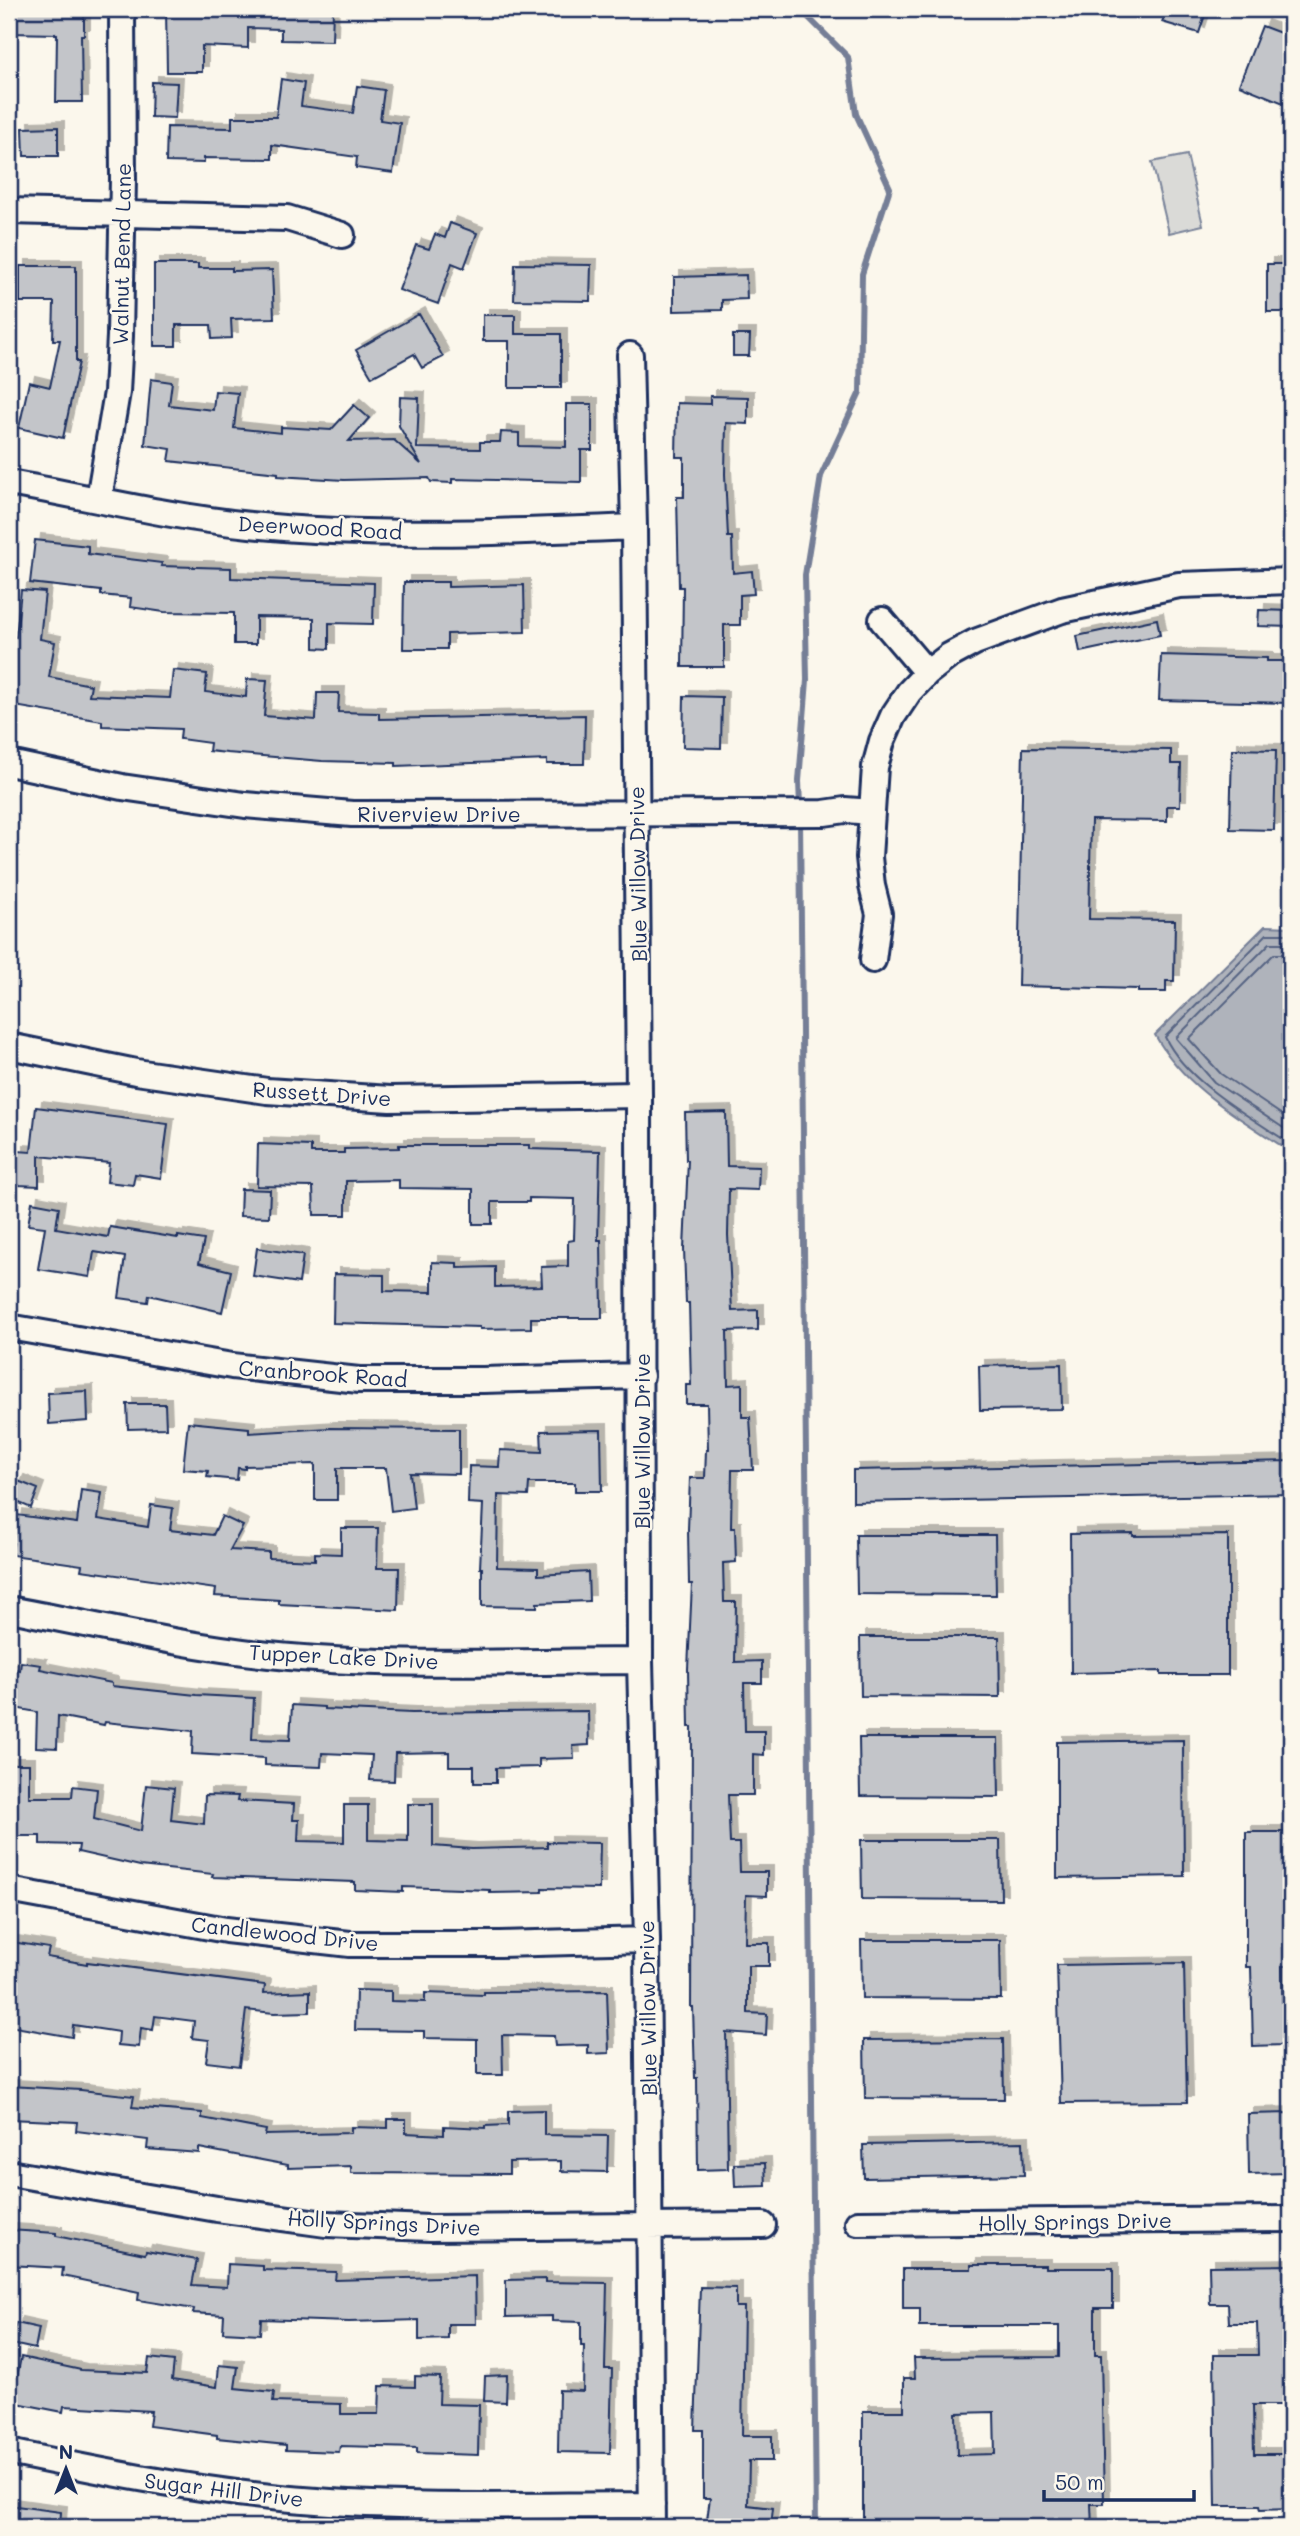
<svg xmlns="http://www.w3.org/2000/svg" width="1300" height="2536" font-family="Mali,sans-serif">
<style>
.green{fill:#dadad7;stroke:#7a849a;stroke-width:2}
.water{fill:#afb3bb;stroke:#747e96;stroke-width:2}
.lines{fill:none;stroke-linecap:round;stroke-linejoin:round}
.shore{stroke:#566483;stroke-width:2}
.stream{stroke:#747e96;stroke-width:6}
.building{fill:#c3c5c9;stroke:#1b2f5e;stroke-width:2;fill-rule:evenodd;filter:url(#shadow)}
.street-casing{stroke:#1b2f5e;stroke-width:30}
.street{stroke:#fbf7ec;stroke-width:24}
.labels{text-anchor:middle;dominant-baseline:central;stroke-width:5;stroke-linejoin:round;paint-order:stroke}
.street-label{font-size:21px;fill:#1b2f5e;stroke:#fbf7ec}
</style>
<defs>
<filter id="shadow"><feDropShadow dx="6" dy="-6" stdDeviation="0" flood-color="#0004"/></filter>
</defs>
<rect width="100%" height="100%" fill="#fbf7ec"/>
<filter id="ink" filterUnits="userSpaceOnUse"><feTurbulence type="fractalNoise" baseFrequency=".0143" numOctaves="2"/><feDisplacementMap in="SourceGraphic" scale="14" xChannelSelector="R" yChannelSelector="G"/><feConvolveMatrix kernelMatrix="1 2 1 2 8 2 1 2 1" color-interpolation-filters="sRGB"/></filter>
<g filter="url(#ink)">
<!-- green -->
<path class="green" d="M1187 155 1203 225 1169 233 1152 162Z"/>
<!-- water -->
<path class="water" d="M1265 926 1291 927V1152C1240 1118 1186 1090 1155 1035Z"/>
<g class="lines">
<!-- shore -->
<path class="shore" d="M1291 934H1267L1165 1037C1186 1082 1250 1117 1291 1144
M1291 943H1270L1176 1038 1214 1082 1291 1133
M1291 954H1274L1189 1039 1221 1074 1291 1121"/>
<!-- stream -->
<path class="stream" d="M800 807 799 781 807 680 805 575 821 476 860 392 862 274 890 188 856 114 848 57 800 9
M800 818 816 2527"/>
</g>
<!-- building -->
<path class="building" d="M9 9H84V35H81L82 102H56L57 34 9 33Z
M166 9H333L332 41 281 40V29L248 28V48L202 46V72H167Z
M1167 9H1207L1199 33 1162 22Z
M1262 26 1291 37V106L1239 85Z
M281 79 304 83 301 106 353 113 357 86 384 90 380 120 400 123 393 173 356 168 357 157 272 145V159L204 158V163L166 162 167 127 232 128V117H276Z
M152 82 177 83 175 118 151 117Z
M58 127V156H24L23 128Z
M450 223 477 233 464 268 452 263 438 304 399 290 416 245 429 249 435 234 445 238Z
M154 264H198V268H232V271L272 270 274 318 231 319 232 338 212 339 211 325H176V346H154Z
M515 264 591 265 590 301 514 300Z
M1267 264H1291V312H1267Z
M20 266H76V362H79L63 438 19 428 29 382 50 387 60 340H53L54 302H20Z
M746 275 747 299 722 300V310L674 311V277Z
M419 314 443 357 422 368 414 354 372 377 356 350Z
M483 315H515V334H561V388H509V341H483Z
M733 335H750L749 356H733Z
M151 379 172 382 169 405 213 410 215 391 238 393 234 428 281 433V427L331 430 354 405 369 418 349 441 394 440 421 464 399 426 400 397 419 398 417 448 480 449V442H500L501 432 519 433V446L566 447V404H592V450H581V482L452 479V483L431 482 429 478 344 480 278 476V473L169 461 171 449 145 445Z
M710 396 748 397V424L726 423 725 474 728 537H732L733 573 752 571 754 594 740 595V625H724V667H682L683 587H679L677 497H684V457H676L677 403 710 404Z
M35 540 88 546V554L162 563 161 566 231 568V578L374 583 373 624 329 623V649L314 648V618L256 617V644H234V613L164 612 130 607 131 598 101 595V591L30 583Z
M404 582H448V587L524 585 525 632 447 634V649H403Z
M21 590 45 592 40 639 55 642 49 677 91 685 89 695 170 698 173 670 207 674 205 692 246 697 247 679 267 680 264 716 316 720 317 693H339L338 712 379 713V719L585 715 584 764H547V760L396 766V763L322 761 227 753 209 751 210 743 180 739 181 729 102 726V721L9 705V636L16 637Z
M1259 610 1291 611V627L1258 626Z
M1157 619 1160 635 1080 652 1077 636Z
M1161 655 1267 658V661H1291V703L1159 700Z
M684 696 722 697 721 748 683 747Z
M1023 748 1171 750V764H1181L1180 806H1167V821L1091 820 1089 919 1175 920 1174 981H1166V992H1138V989L1018 986Z
M1232 749 1276 750 1274 830 1230 829Z
M36 1107 168 1124 161 1178 135 1174 133 1185 107 1182 109 1163 39 1156V1186L18 1185V1151L31 1152Z
M726 1112 727 1166 759 1167 758 1190 729 1189 728 1235 732 1311 758 1310V1330L727 1331 728 1385 742 1384V1417H750L753 1470H732L731 1528H735L736 1562 723 1563 724 1602H736L735 1662 762 1661V1683H744L745 1731H764V1755L753 1754V1795H728L730 1843H739L740 1872H767V1896L746 1895 745 1943H769V1966H748V2013L767 2014 766 2035 726 2032 728 2169 698 2170 697 2078H695L693 2007H691L692 1727H689L688 1669 692 1584H689L688 1529 690 1478H705L706 1450H708L707 1404H686V1385H691L689 1303H686L684 1249 688 1160H686L685 1113Z
M258 1144 311 1146V1153H344V1149L399 1148V1145H529V1149L600 1151 598 1240H601L602 1318H531V1328L480 1329V1327L333 1323 334 1274 384 1275V1291L432 1292V1262L457 1263V1268L495 1267V1287L542 1286 541 1267 568 1266V1241L574 1240 575 1199 529 1198V1202H492V1224H473V1189L399 1188V1180L346 1181V1215H314L313 1187 257 1186Z
M241 1189 270 1190 269 1217 240 1216Z
M32 1202 59 1207 56 1228 108 1237 110 1227 178 1238V1236L204 1240 199 1263 231 1271 222 1312 149 1295 148 1302 119 1298 125 1257 94 1252 90 1277 38 1269 45 1227 28 1225Z
M257 1248 303 1255 299 1283 253 1276Z
M1061 1364 1062 1409 980 1410 979 1366Z
M87 1391 88 1421 49 1424 48 1393Z
M127 1404H165L166 1428 128 1429Z
M188 1422 249 1428V1433L330 1428 459 1429V1474L410 1473 414 1508 391 1511 386 1468H337V1500H315V1464L245 1466V1469L238 1468 237 1480 207 1477 208 1471 183 1469Z
M601 1430 602 1491H575V1483H529L528 1496 498 1495 497 1567 538 1568V1575L588 1572 589 1601 537 1603V1607L482 1606V1568H480L483 1504 468 1503 469 1466 499 1467 500 1450 542 1452 541 1431Z
M1291 1461V1494L853 1502V1470Z
M18 1481 38 1489 31 1508 10 1499Z
M81 1490 102 1493 98 1519 148 1527 151 1505 173 1508 170 1530 213 1535 222 1516 243 1526 230 1550 269 1552V1558L315 1560V1553L341 1554V1528H378L377 1568H399L398 1610 279 1604V1600L215 1596 216 1589 81 1570 82 1565 12 1555 17 1515 77 1523Z
M1133 1533V1536L1228 1535V1675H1161V1671L1071 1673 1070 1534Z
M856 1535H995L996 1595 857 1594Z
M860 1637H999L1000 1697 861 1696Z
M21 1662 41 1665 40 1669 112 1683V1686L196 1695 254 1698 252 1739 290 1740 292 1705 324 1707V1709L412 1713 588 1711 589 1745 573 1746 574 1758 539 1759V1767L496 1768V1783H474V1766H449V1752L395 1753 394 1781 370 1780 372 1755 322 1753 321 1767 265 1765V1758L192 1754 193 1731 105 1722 104 1725 58 1716 57 1748 36 1747 37 1712 9 1707V1668L20 1670Z
M859 1738H998L999 1797 860 1796Z
M1183 1740 1184 1876 1057 1878V1742Z
M10 1764H29V1797H72L73 1786 97 1789 94 1819 141 1831 146 1785 174 1788 171 1820 204 1824 205 1795 238 1796 237 1801 294 1804 293 1820H299L298 1841 344 1842V1805H368V1840L408 1841V1804H433V1846L472 1849 547 1847V1842L600 1843 599 1889 542 1888V1892L490 1893V1890L403 1887V1892L355 1890V1882L212 1877 213 1874 140 1866 78 1852 79 1845 40 1844V1836H9Z
M1246 1832H1291V1966H1282L1283 2045 1253 2046 1251 1967H1246Z
M861 1840H1000L1001 1900 862 1899Z
M861 1940H1000L1001 1999 862 1998Z
M12 1942 49 1948 47 1957 87 1964V1962L265 1985 264 1993 310 1991V2012L274 2013 246 2010 239 2066 206 2062 209 2040 192 2038 194 2021 155 2016 153 2030 141 2028 139 2047 118 2045 119 2032 73 2025 72 2037 9 2026V1960Z
M1184 1963 1187 2102 1061 2103 1057 1965Z
M356 1990 391 1991V2001L425 2002V1993L484 1995V1992L607 1991 609 2053 588 2054V2045L555 2046 554 2036 502 2035 503 2075H477V2039L424 2038V2031L355 2030Z
M1003 2039 1004 2099 865 2098 864 2040Z
M9 2086 81 2090 134 2096 132 2107 202 2113V2118L266 2130 265 2135 351 2133V2127L388 2128V2119H406V2133L444 2135V2126L485 2128V2126L508 2125V2111L544 2110V2135L608 2136 607 2172 561 2171V2161L509 2162V2174L351 2173V2166L288 2168V2165L199 2148V2153L147 2149 148 2140 76 2131 77 2122 9 2119Z
M1291 2113V2173L1249 2174 1248 2114Z
M1023 2142 1024 2175 864 2178 863 2145Z
M765 2163 766 2186 735 2187 734 2164Z
M9 2230 56 2233V2236L145 2254 146 2251 197 2260 192 2285 227 2287 228 2264 263 2266V2270L336 2272 335 2280 475 2276 476 2324H448V2339L419 2340V2320L349 2322 261 2319 260 2334 223 2332 224 2315 193 2313 194 2309 138 2300 139 2292 62 2276 63 2268 9 2265Z
M971 2265H1045V2268H1113V2308H1095V2355H1101L1104 2504H1091L1092 2527H863V2411H904V2378H915L914 2358 1059 2357V2326H920V2308H903V2269H971ZM994 2412 995 2454 957 2455 956 2413Z
M1291 2265V2405H1253L1254 2454H1291V2509L1260 2510 1259 2506H1216L1214 2355H1258L1257 2323H1229L1228 2304H1210L1209 2266Z
M545 2279V2282L607 2283 605 2369H612L610 2453 558 2452 559 2390 583 2391 584 2346H581V2322L552 2321V2316L506 2317V2280Z
M700 2287 736 2288V2307H744L742 2436H772V2461H749L748 2505 773 2508 771 2527H706L710 2498H703V2430H695Z
M16 2323 39 2328 35 2349 12 2344Z
M21 2357 81 2370 147 2373 149 2358 174 2361 172 2380 217 2387 219 2365 238 2367 235 2388 274 2392 273 2402 341 2404V2414H379L380 2386 415 2387V2376L440 2377 439 2404 479 2405 478 2455 417 2453V2448L340 2446 339 2452 286 2450V2445L217 2438V2435L149 2426 151 2411 64 2406 63 2412 12 2402Z
M507 2375 506 2402 484 2401 485 2376Z
M9 2505 61 2512 60 2527H9Z"/>
<g class="lines">
<defs>
<path id="street" d="M9 211 287 218 342 235
M630 355 634 527 639 1095 640 1661 647 1940 652 2527
M9 483C89 497 169 517 250 525 378 538 507 532 634 527
M99 499 117 392 120 336 123 179 122 9
M882 620 927 673
M9 763 122 787 245 805 352 814 824 813 845 810 872 812
M873 960 879 914 872 886 869 857 875 767 882 741 893 716 909 692 927 673 949 656 975 642 1062 610 1179 585 1291 581
M9 1046 136 1072 267 1091 390 1099 639 1095
M9 1327 232 1366 359 1380H483L641 1376
M9 1609C95 1625 182 1646 269 1655 392 1668 517 1661 640 1661
M9 1890 226 1930 350 1944H500L647 1940
M9 2173 217 2209 326 2224 430 2228 763 2225
M858 2223 1291 2219
M9 2452C99 2471 189 2489 281 2498 404 2510 528 2505 652 2505"/>
</defs>
<!-- street casing -->
<use href="#street" class="street-casing"/>
<!-- street -->
<use href="#street" class="street"/>
</g>
</g>
<g class="labels">
<!-- street labels -->
<g class="street-label">
<text transform="translate(121 254) rotate(-89)">Walnut Bend Lane</text>
<text transform="translate(320 527) rotate(3)">Deerwood Road</text>
<text x="439" y="813">Riverview Drive</text>
<text transform="translate(637 874) rotate(-91)">Blue Willow Drive</text>
<text transform="translate(322 1093) rotate(4)">Russett Drive</text>
<text transform="translate(323 1373) rotate(4)">Cranbrook Road</text>
<text transform="translate(641 1441) rotate(-90)">Blue Willow Drive</text>
<text transform="translate(344 1656) rotate(3)">Tupper Lake Drive</text>
<text transform="translate(285 1933) rotate(6)">Candlewood Drive</text>
<text transform="translate(647 2008) rotate(-91)">Blue Willow Drive</text>
<text transform="translate(1075 2221) rotate(-1)">Holly Springs Drive</text>
<text transform="translate(384 2222) rotate(3)">Holly Springs Drive</text>
<text transform="translate(224 2489) rotate(7)">Sugar Hill Drive</text>
</g>
</g>
<!-- margin -->
<rect width="1300" height="2536" fill="none" stroke="#fbf7ec" stroke-width="35"/>
<rect x="18" y="18" width="1265" height="2501" fill="none" stroke="#1b2f5e" stroke-width="2.5" filter="url(#ink)"/>
<!-- north arrow -->
<g transform="translate(66 2469)" stroke="#fbf7ec" stroke-width="5" paint-order="stroke">
<path d="M0-5L12 26L0 18L-12 26Z" fill="#1b2f5e"/>
<text y="-10" font-size="19" font-weight="bold" text-anchor="middle" fill="#1b2f5e">N</text>
</g>
<!-- scale -->
<path d="M1044 2490v10h150v-10" fill="none" stroke="#1b2f5e" stroke-width="3.5"/>
<text x="1055" y="2490" font-size="21" fill="#1b2f5e" stroke="#fbf7ec" stroke-width="5" paint-order="stroke">50 m</text>
</svg>
